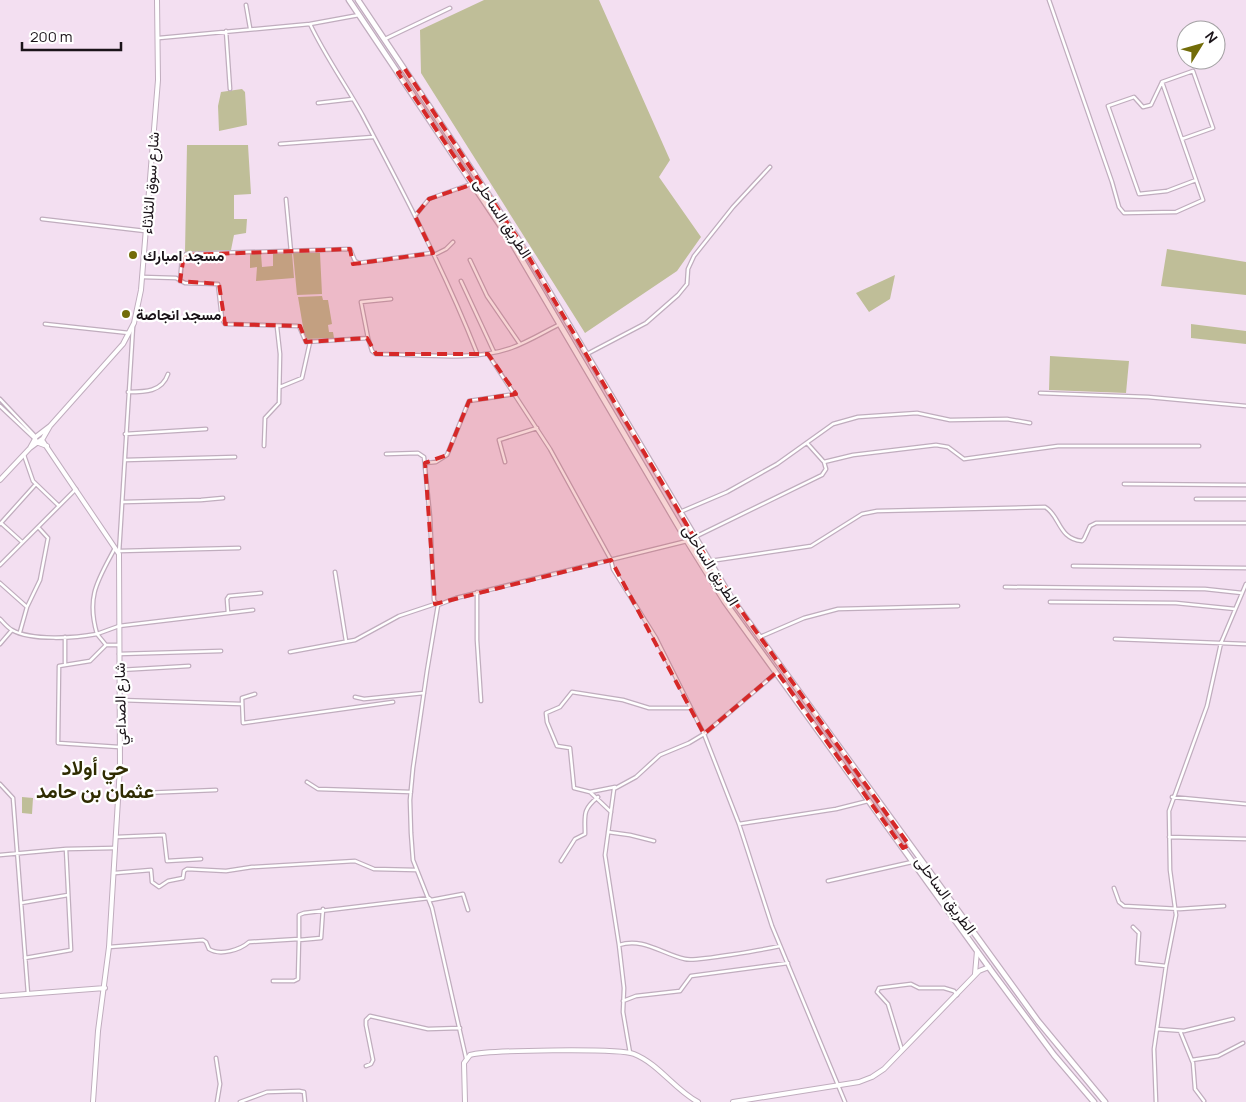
<svg xmlns="http://www.w3.org/2000/svg" width="1246" height="1102" font-family="Manrope,Vazirmatn,sans-serif">
<style>
.green{fill:#bfbe98}
.lines{fill:none;stroke-linecap:round;stroke-linejoin:round}
.street-casing{stroke:#c0adbe;stroke-width:5}
.secondary-casing{stroke:#c0adbe;stroke-width:6}
.highway-casing{stroke:#c0adbe;stroke-width:7}
.street{stroke:#fff;stroke-width:2.5}
.secondary{stroke:#fff;stroke-width:4}
.highway{stroke:#fff;stroke-width:4.5}
.marked{fill:#d62828;fill-opacity:0.2;stroke:#d62828;stroke-width:4;stroke-dasharray:10 6;stroke-linejoin:round}
.poi-dot{fill:#726c08;stroke:#fff;stroke-width:2}
.labels{text-anchor:middle;dominant-baseline:central;stroke-width:4.5;stroke-linejoin:round;paint-order:stroke}
.street-label{font-size:15px;fill:#1a1319;stroke:#fff}
.poi-label{font-size:15px;font-weight:bold;fill:#1a1319;stroke:#fff;text-anchor:start}
.district-label{font-size:20px;font-weight:bold;fill:#2f2c01;stroke:#fff}
</style>
<rect width="100%" height="100%" fill="#f3dff1"/>
<!-- green -->
<path class="green" d="M484 0H599L670 160 659 177 701 237 677 271 585 333 421 73 420 30Z
M242 89 245 92 247 125 219 131 218 106 221 92Z
M187 145H248L251 194 234 195V219H247L246 233 234 235 231 250 185 252Z
M1167 249 1246 262V295L1161 286Z
M292 253 294 278 256 281 257 267 250 268V254H261L262 267 273 266V254Z
M293 253H320L322 294 297 295Z
M895 275 890 299 869 312 856 293Z
M322 296 323 300H328L332 324 328 325 329 332H333L334 338 305 339 298 297Z
M1191 324 1246 331V344L1191 338Z
M1050 356 1129 361 1126 393 1049 390Z
M22 797 33 798 32 814 22 813Z"/>
<g class="lines">
<defs>
<path id="street" d="M1049 0 1112 182 1119 207 1124 213 1176 212 1203 200 1162 82
M246 5 250 28
M310 24 359 15
M226 31 230 89
M159 38 310 24C325 56 346 85 363 116 404 193 445 272 477 353
M385 39 450 8
M318 103 353 99
M1182 139 1213 128 1193 71 1162 82 1151 105 1143 107 1134 97 1108 106 1139 194 1167 191 1196 180
M280 144 373 137
M286 199 291 252
M415 216 429 199 471 184
M42 219 145 231
M434 255 446 249 453 242
M470 260 487 296 520 344
M143 277 176 278 185 283 218 284 222 319 225 324 299 326 306 342 368 338 372 351 376 354C418 354 471 362 511 348 528 342 544 332 560 324
M180 281 182 258 186 254 350 249 355 261 359 263 432 253
M461 281 494 352
M45 324 129 333
M368 338 361 302 391 299
M488 354 550 449 611 560 613 569 656 638 704 734 739 824 772 926 845 1102
M587 354 646 323 678 295 687 284 688 269 694 256 733 207 770 167
M280 387 302 378 310 342
M128 392C145 392 162 392 168 374
M1040 393 1148 397 1246 406
M0 399 36 437
M0 406 35 439
M125 434 206 429
M807 443 824 462 853 455 936 445 948 447 964 459 1058 446H1199
M264 446 265 418 279 403 280 354 277 327
M386 454 418 453 424 457 430 517 434 600 438 605
M24 455 33 481 59 506
M125 460 235 457
M505 462 499 440 537 428
M425 463 436 462 447 455 469 401 515 394
M1124 484 1246 485
M1196 499H1246
M124 502 201 500 223 498
M680 512 727 492 777 464 833 424 858 417 917 413 950 420 1007 419 1030 423
M1 523 22 542
M0 524 36 484
M695 537 822 475 826 469 824 462
M115 548C98 580 86 596 97 634L119 626 253 610
M120 551 239 548
M119 553 133 327
M710 561 811 546 862 514 877 511 1045 507C1060 515 1058 539 1082 541L1084 539 1090 526 1096 523H1246
M0 565 76 489
M1073 566 1246 568
M335 572 346 641
M0 583 27 607 20 632
M1005 587 1205 589 1242 593
M477 592V640L481 701
M1050 602 1176 603 1235 609
M27 607 40 580 48 538 38 527
M228 613 227 599 229 596 261 593
M0 619C4 623 8 628 12 630 31 641 76 638 97 634L106 645H119
M760 637 804 618 838 609 958 606
M1115 639 1246 644
M0 644 12 630
M106 645 90 661 59 666 58 743 119 747
M290 652 355 640 399 616 435 604
M119 654 221 651
M65 663V637
M120 670 189 666
M255 694 242 698 243 723 393 702
M355 697 364 699 424 693
M120 700 241 704
M307 782 318 789 411 792
M0 784 13 798 28 994
M590 792 615 787
M119 794 216 790
M1172 797 1246 804
M611 812 590 792 574 788 570 748 557 746 547 722 546 713 560 707 572 692 623 700 649 708H690
M739 824 836 809 868 801
M608 832 630 835 654 841
M116 837 164 835 167 861 201 859
M1169 837 1246 839
M0 855 66 849 115 848
M561 861 575 839 585 834C585 815 582 810 598 797
M115 873 151 870 152 882 159 887 168 881 183 878 184 871 187 869 226 871 252 867 355 861 374 869 416 870
M828 881 912 862
M1114 888 1119 902 1124 906 1180 909 1224 906
M21 903 68 895
M1133 927 1139 933 1137 963 1166 966
M299 940 321 938 323 909
M619 945C643 937 662 954 685 959 695 962 766 949 780 946
M109 947 203 940 206 942 209 949C220 956 240 950 249 942L299 939V915L304 913 429 898 431 900 463 894 468 910
M25 958 71 950 66 849
M273 981H294L298 979 299 939
M623 1001 636 996 680 991 691 976 788 963
M1157 1029 1184 1031 1233 1019
M1180 1031 1193 1063 1195 1089 1204 1101
M902 1050 888 1004 877 992 879 988 911 984 919 988H944L954 991 957 995
M630 1053 623 1012 624 988 619 945 605 855 614 789 636 777 660 755 689 743 704 734 776 673
M216 1058 220 1084 217 1102
M466 1058 432 908 413 860 411 833 410 800 413 768 427 671 438 605 456 598 687 541
M1192 1060 1218 1056 1243 1043
M366 1066 371 1064 373 1060 366 1025V1020L370 1016 428 1029 460 1028
M240 1102 267 1092 299 1091 304 1092 305 1102
M1156 1102 1154 1049 1166 966 1176 915 1170 870 1169 811 1207 706 1221 643 1246 584"/>
<path id="secondary" d="M50 426 42 440 119 554 120 767 109 947 98 1031 93 1102
M37 436 50 426 123 344 134 323 141 290 158 80 157 0
M35 438 36 442 47 446
M30 448 42 439
M0 480 30 448 35 439
M975 974 977 951
M0 996 105 988
M465 1102 464 1063 470 1055C487 1050 619 1048 634 1054 659 1064 675 1090 698 1102
M733 1102 859 1082 872 1077 884 1069 979 971 989 967"/>
<path id="highway" d="M349 0 512 243 687 541 725 602 993 973 1054 1055 1094 1102
M358 0 518 239 732 599 1038 1021 1105 1102"/>
</defs>
<!-- street casing -->
<use href="#street" class="street-casing"/>
<!-- secondary casing -->
<use href="#secondary" class="secondary-casing"/>
<!-- highway casing -->
<use href="#highway" class="highway-casing"/>
<!-- street -->
<use href="#street" class="street"/>
<!-- secondary -->
<use href="#secondary" class="secondary"/>
<!-- highway -->
<use href="#highway" class="highway"/>
</g>
<!-- marked area -->
<path class="marked" d="M405 69 518 239 720 581 909 845 903 848 777 672 704 734 611 560 435 604 425 463 447 455 469 401 516 394 488 354H376L367 338 306 342 300 326 225 324 219 284 180 281 184 255 350 249 353 264 433 253 415 216 429 199 473 184 398 73Z"/>
<!-- markers -->
<g class="poi-dot">
<circle cx="133" cy="255" r="5"/>
<circle cx="126" cy="314" r="5"/>
</g>
<g class="labels">
<!-- street labels -->
<g class="street-label">
<text transform="translate(150 183) rotate(-86)">شارع سوق الثلاثاء</text>
<text transform="translate(503 218) rotate(57)">الطريق الساحلى</text>
<text transform="translate(711 565) rotate(58)">الطريق الساحلى</text>
<text transform="translate(120 704) rotate(-91)">شارع الصداعي</text>
<text transform="translate(946 895) rotate(54)">الطريق الساحلى</text>
</g>
<!-- poi labels -->
<g class="poi-label">
<text x="143" y="255">مسجد امبارك</text>
<text x="136" y="314">مسجد انجاصة</text>
</g>
<!-- district labels -->
<g class="district-label">
<text x="95" y="767">حي أولاد<tspan x="95" dy="23">عثمان بن حامد</tspan></text>
</g>
</g>
<!-- north arrow -->
<g transform="translate(1201 45) rotate(53)"><circle r="24" fill="#ffffff" stroke="#a3a1a3"/>
<path d="M0-4L9 19L0 12L-9 19Z" fill="#726c08"/>
<text y="-8" font-size="14" font-weight="bold" text-anchor="middle" fill="#1a1319">N</text>
</g>
<!-- scale -->
<path d="M22 42v8h99v-8" fill="none" stroke="#1a1319" stroke-width="2.5"/>
<text x="30" y="42" font-size="15" fill="#1a1319" stroke="#ffffff" stroke-width="4" paint-order="stroke">200 m</text>
</svg>
